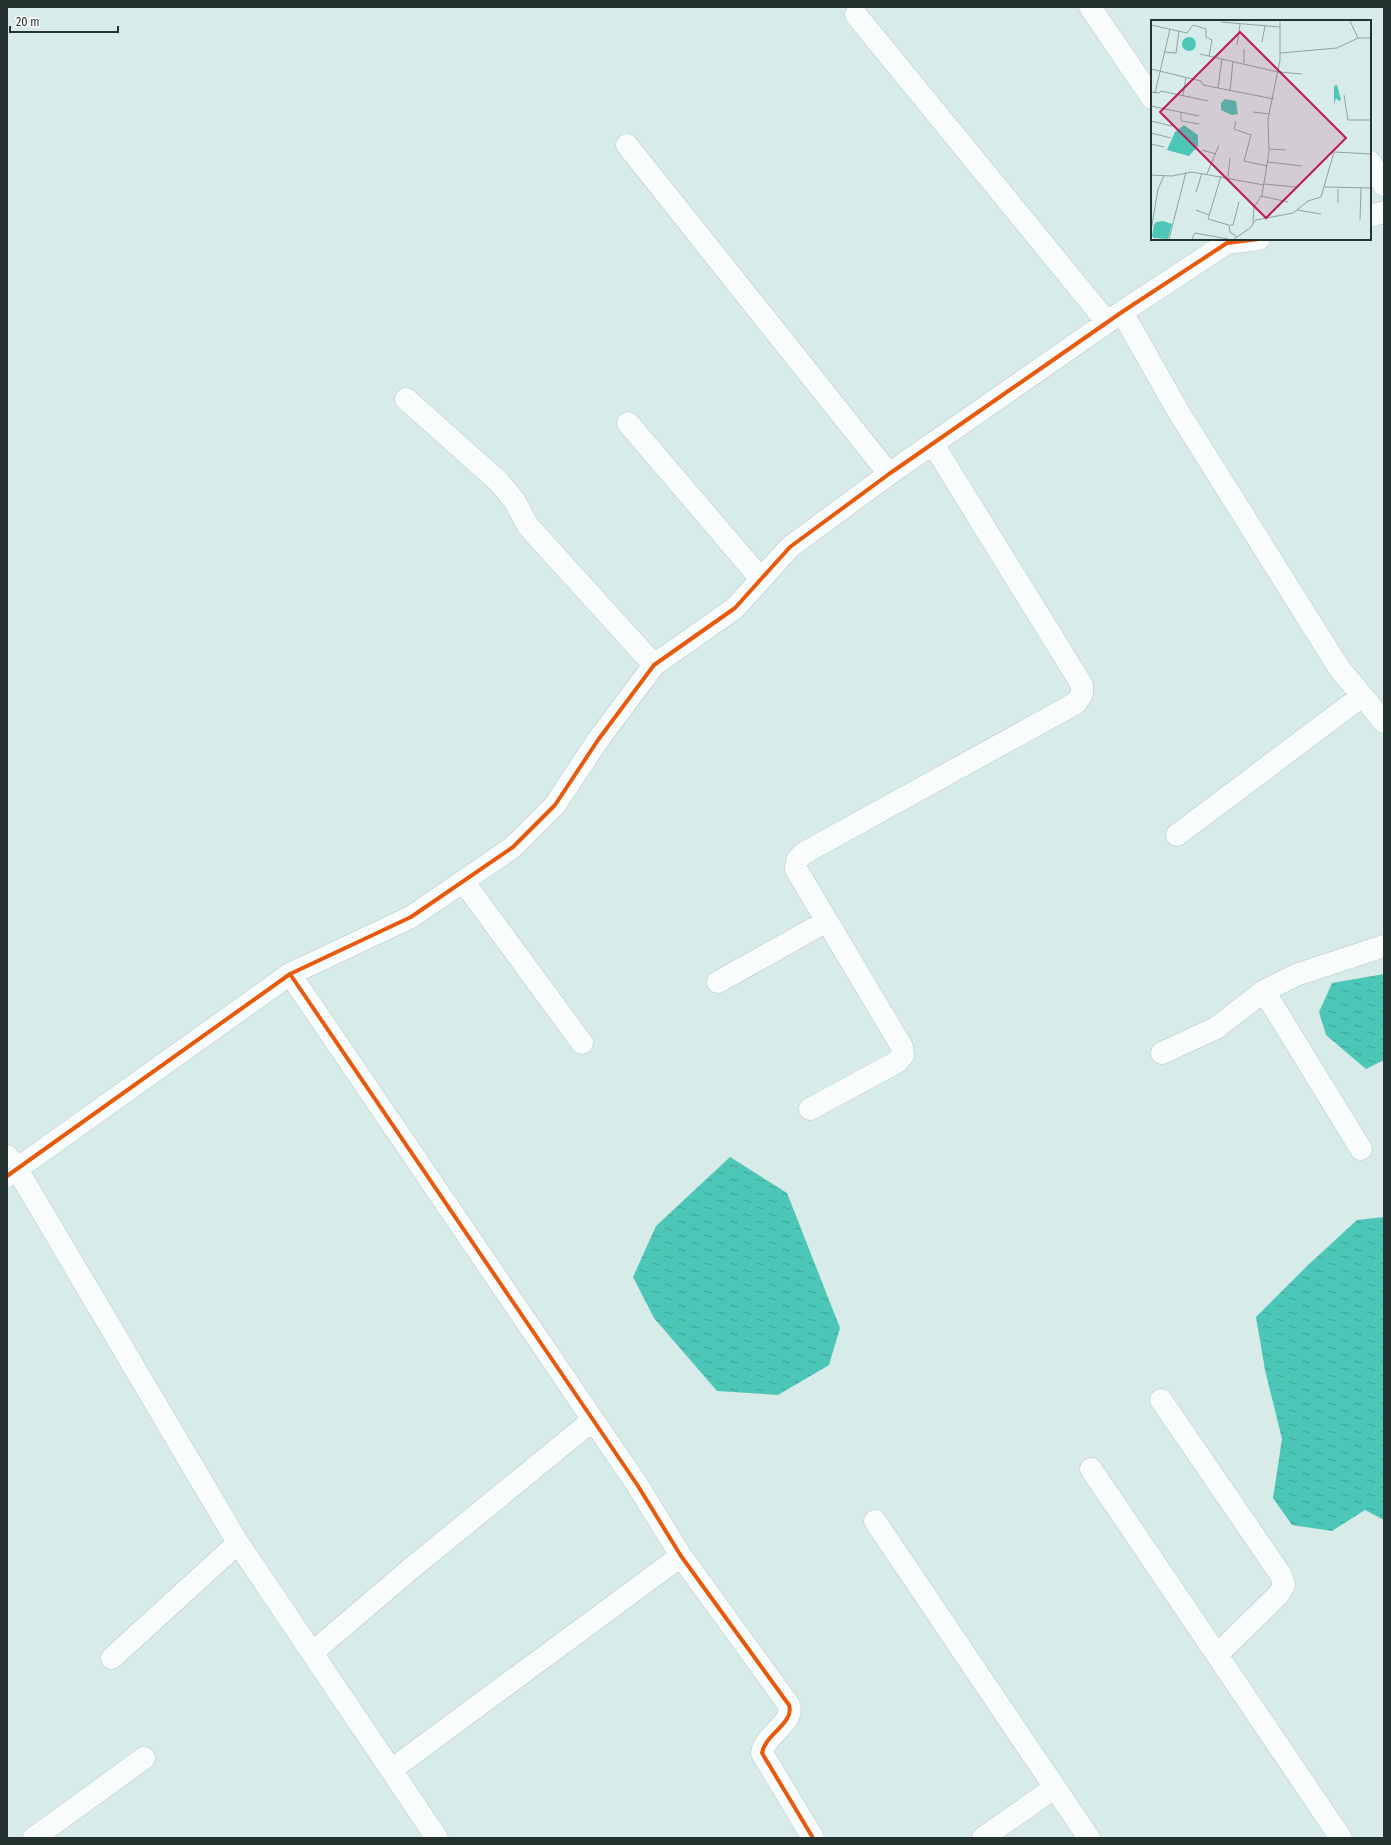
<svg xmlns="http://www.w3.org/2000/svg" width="1391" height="1845" font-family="'Fira Sans Condensed',sans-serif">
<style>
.water{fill:url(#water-ripples)}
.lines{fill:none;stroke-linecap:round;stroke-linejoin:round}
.minor-casing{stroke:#b6c7c4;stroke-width:23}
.minor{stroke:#f9fcfc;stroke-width:22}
.cycleway-casing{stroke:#fff;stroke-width:6}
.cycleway{stroke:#e8590c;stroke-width:4}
.inset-road{fill:none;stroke:#8fa29e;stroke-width:1}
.view{fill:#c2185b;fill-opacity:0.15;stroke:#c2185b;stroke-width:2}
.inset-edge{fill:none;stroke:#243330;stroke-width:2}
</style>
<defs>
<pattern id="water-ripples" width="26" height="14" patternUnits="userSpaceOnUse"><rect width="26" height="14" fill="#4cc6b6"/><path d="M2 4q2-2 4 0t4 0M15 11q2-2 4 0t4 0" fill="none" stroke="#3fa194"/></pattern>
</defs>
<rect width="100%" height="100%" fill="#d7ece8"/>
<!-- water -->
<path class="water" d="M1384 974V1060L1366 1069 1326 1035 1319 1012 1332 983Z
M730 1157 787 1193 840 1328 829 1365 778 1395 717 1391 654 1318 633 1277 656 1226Z
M1384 1217V1520L1365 1510 1332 1531 1292 1525 1273 1498 1282 1439 1265 1370 1256 1317 1307 1266 1357 1220Z"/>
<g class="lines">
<defs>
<path id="minor" d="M1090 7 1152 98
M856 15 1107 322
M627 145 889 474
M1370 162 1384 185
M1370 216 1384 212
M1122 312 1178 411 1339 668 1384 722
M406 399 498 481 514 500 528 526 654 665
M628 423 761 579
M1177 835 1362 696
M463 881 582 1043
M290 974 638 1486 681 1556 789 1705C795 1723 765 1734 762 1753L813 1838
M718 982 827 921
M1264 991 1361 1149
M1162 1053 1216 1028 1264 991 1296 975 1384 946
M810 1109 897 1062 903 1055 902 1047 796 869 797 860 804 853 1076 703 1082 694V685L933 444
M7 1156 17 1169 238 1543 437 1838
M7 1176 290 974 411 917 513 847 555 805 598 740 654 665 735 608 790 547 889 474 1122 312 1227 243 1259 239
M1161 1400 1281 1575 1284 1585 1279 1594 1217 1655
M1091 1469 1341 1838
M875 1521 1089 1838
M312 1653 408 1571 593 1420
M112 1658 238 1543
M391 1770 681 1556
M34 1838 144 1758
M983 1838 1054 1788"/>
</defs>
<!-- minor casing -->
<use href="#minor" class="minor-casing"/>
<!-- minor -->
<use href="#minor" class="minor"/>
<defs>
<path id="cycleway" d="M290 974 638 1486 681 1556 789 1705C795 1723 765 1734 762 1753L813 1838
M7 1176 290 974 411 917 513 847 555 805 598 740 654 665 735 608 790 547 889 474 1122 312 1227 243 1259 239"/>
</defs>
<!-- cycleway casing -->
<use href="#cycleway" class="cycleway-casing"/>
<!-- cycleway -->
<use href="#cycleway" class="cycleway"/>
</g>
<!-- overview -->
<g transform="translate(1151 20)">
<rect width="220" height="220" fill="#d7ece8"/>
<path d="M31 24a7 7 0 1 1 14 0a7 7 0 1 1-14 0ZM186 65 190 80 188 81 185 78 183 85V66ZM74 79 85 81 87 94 81 95 70 90V83ZM33 105 47 115V126L38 136 16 130 24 112ZM12 201 21 204 17 219 3 218 1 216 3 205 5 202Z" fill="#4cc6b6"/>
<path class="inset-road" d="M199 1 207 18M70 2 129 7M0 5 36 13 42 5 55 9V17L61 20 58 36M111 22 114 6M86 25 89 4M14 32 25 33 28 11M129 33 186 28 207 18H220M49 34 127 52 151 54M93 43V29M0 49 50 61 52 65 123 79M67 68 71 39M79 71 82 41M0 72 8 73 10 71 57 81M4 73 19 9M193 75 197 100H220M32 76 35 57M0 86 48 96M102 92 118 94M30 93V101L48 104M0 101 21 106M85 101 83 109 100 115 93 141 116 146M0 113 20 118M0 124 13 127M118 129 135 130M51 130 65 134M117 142 151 146M56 154 68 125M0 155 21 156 41 152 113 165M70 156 57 199 78 205 79 212 86 217M77 157 79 138M113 164 145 167M174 167 220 168M45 172 51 153M110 176 137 182M187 183V169M45 190 58 195M146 190 170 194M209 200 210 168M102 203 103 187 111 175 118 132 117 99 129 40V1M79 205H82L88 182M0 211 7 169 13 156M18 219 35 152M41 219 44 213 77 219M83 219 99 208 105 200 142 193 157 181 170 177 183 132 220 134"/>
<path class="view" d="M89 12 195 118 115 198 9 92Z"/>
<rect width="220" height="220" class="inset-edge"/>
</g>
<!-- border -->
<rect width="1391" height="1845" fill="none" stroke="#243330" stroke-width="16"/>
<!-- scale -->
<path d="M10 26v6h108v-6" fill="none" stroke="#243330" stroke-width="2"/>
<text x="16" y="26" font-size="12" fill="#243330" stroke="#ffffff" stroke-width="3" paint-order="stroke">20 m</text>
</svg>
